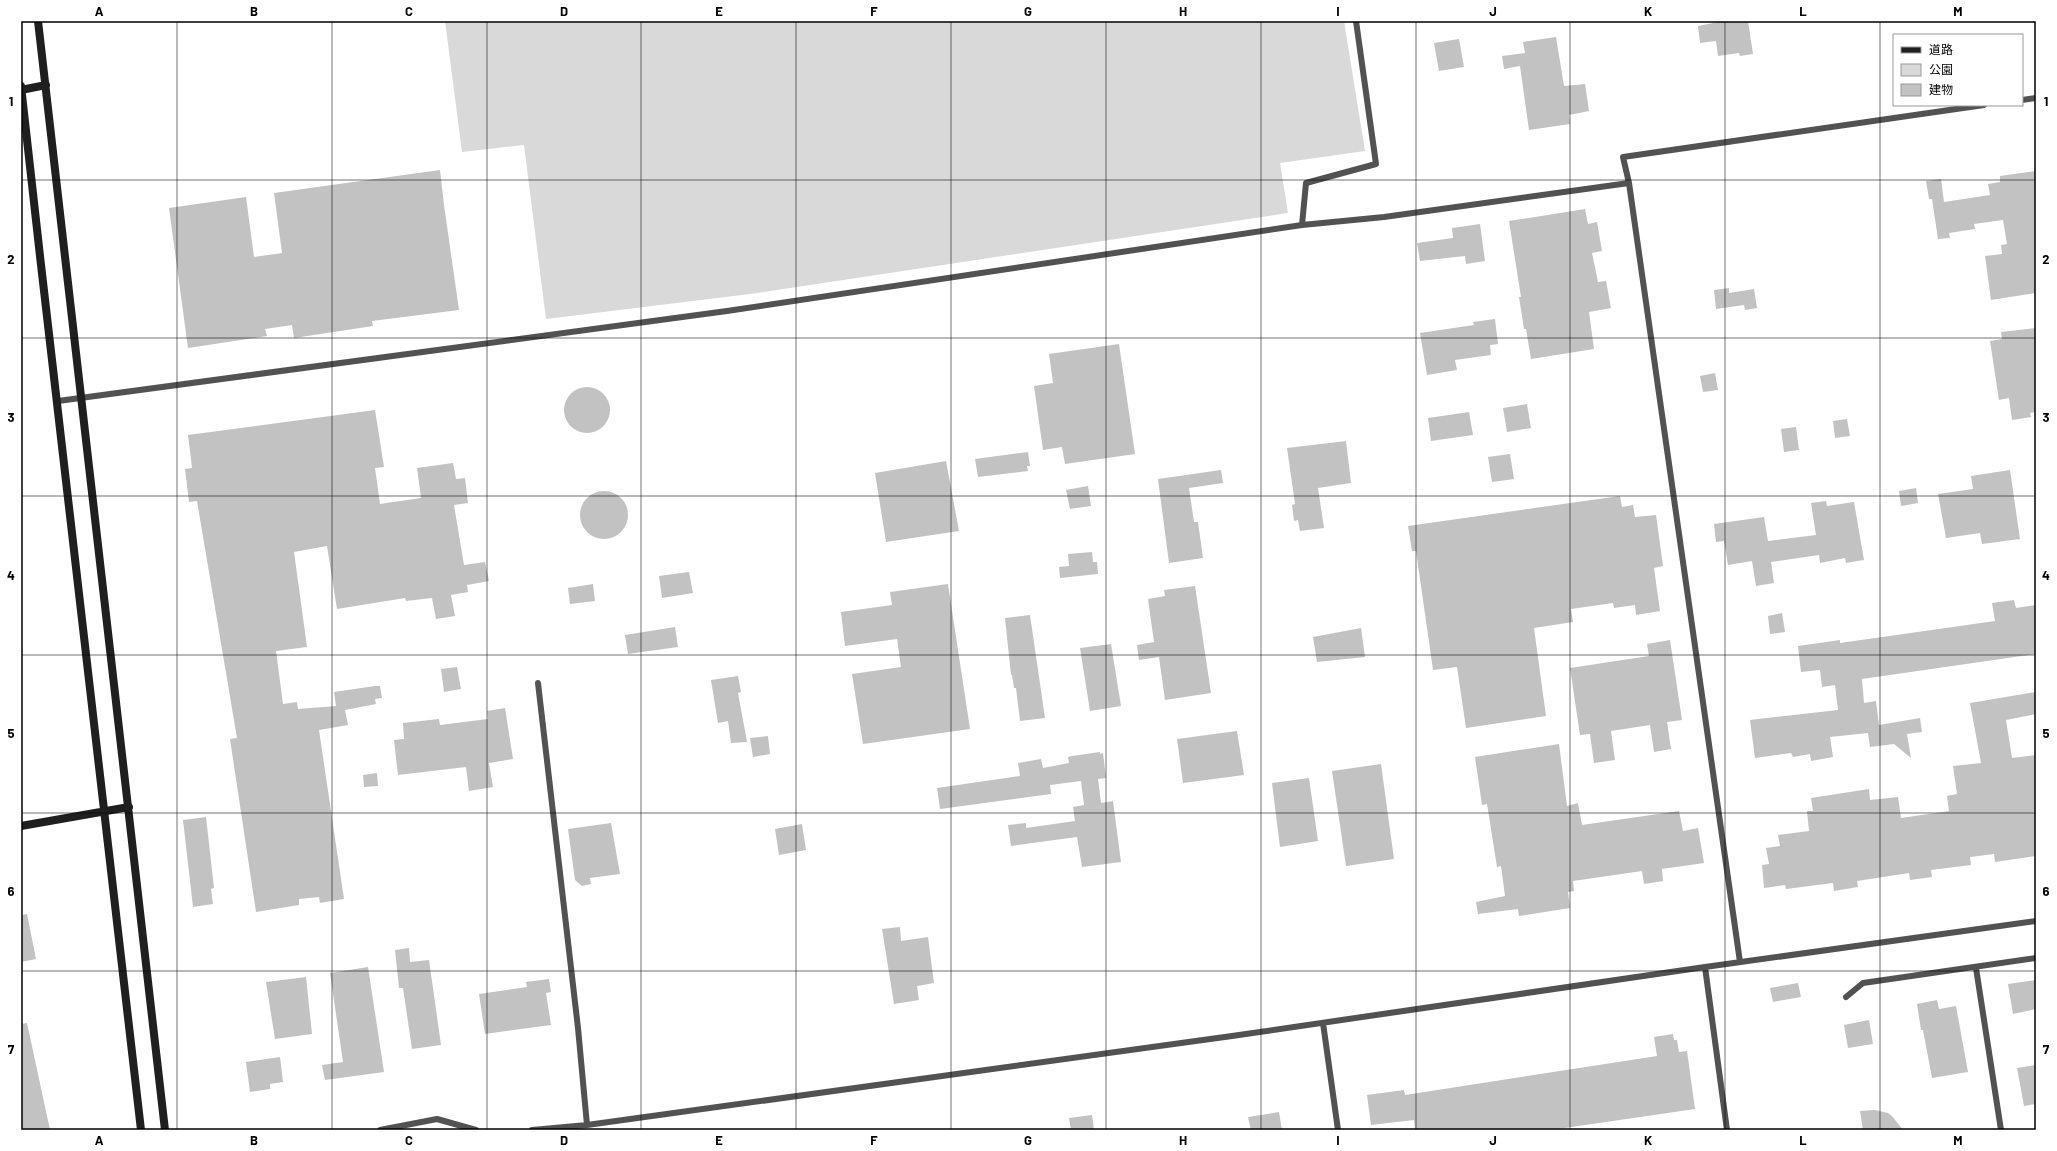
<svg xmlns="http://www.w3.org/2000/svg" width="2057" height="1151" font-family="Barlow,'Noto Sans JP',sans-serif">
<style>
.green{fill:#d9d9d9}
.building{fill:#c2c2c2}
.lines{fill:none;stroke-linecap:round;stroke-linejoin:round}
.lane{stroke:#525252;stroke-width:6}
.secondary{stroke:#1f1f1f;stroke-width:8}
.grid{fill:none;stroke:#000;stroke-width:1;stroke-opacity:0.55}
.neatline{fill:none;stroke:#000;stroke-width:1.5}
.grid-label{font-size:13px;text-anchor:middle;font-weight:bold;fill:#000}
</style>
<rect width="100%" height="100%" fill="#fff"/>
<!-- green -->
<path class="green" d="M445 21H1344L1365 151 1280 163 1288 213 750 294 546 319 524 145 462 152Z"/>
<!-- building -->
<path class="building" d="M1723 21H1748L1753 54 1740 56 1739 53 1718 56 1716 41 1700 43 1698 26Z
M1556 37 1564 86 1585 84 1589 111 1569 115 1570 124 1529 130 1520 66 1504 69 1502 56 1525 53 1523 42Z
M1459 39 1464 67 1439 71 1434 43Z
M440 170 444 205 459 310 372 321 373 326 294 338 292 325 265 329 267 336 188 348 169 208 246 197 254 257 282 253 274 193Z
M2036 171V293L1991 300 1985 256 2002 254 2001 245 2007 244 2003 220 1974 224 1975 229 1949 233 1950 238 1938 239 1932 199H1929L1926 181 1941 179 1944 202 1990 195 1988 184 2000 182V176Z
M1585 209 1588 224 1597 222 1602 251 1592 253 1598 282 1606 281 1611 308 1589 312 1594 349 1531 359 1526 329H1524L1519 297H1521L1509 221Z
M1480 224 1485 261 1466 264 1465 256 1420 261 1417 243 1453 238 1452 228Z
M1729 288V293L1754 289 1757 308 1745 310 1744 305 1716 309 1714 290Z
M1495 319 1498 344 1490 345 1491 355 1455 360 1457 370 1427 375 1420 333 1474 325 1473 322Z
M2036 328V412L2030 413 2031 417 2012 420 2009 398 1999 400 1990 341 2002 339 2001 332Z
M1119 344 1135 454 1065 464 1062 447 1043 450 1034 386 1053 383 1049 354Z
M1715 373 1718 390 1703 392 1700 376Z
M564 410a23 23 0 1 1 46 0a23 23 0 1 1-46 0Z
M1527 404 1531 428 1507 432 1503 408Z
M375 410 384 467 375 468 380 504 421 498 417 468 453 463 456 479 465 478 468 503 454 505 464 565 485 562 489 581 467 585 468 592 451 595 455 616 436 619 432 598 406 601 405 598 337 609 327 546 294 552 307 647 276 651 283 704 297 702 298 709 336 706 334 692 375 686H380L382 698 375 699 376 704 345 710 348 725 319 730 344 899 320 903 319 897 299 899V905L256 912 230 739 237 738 197 501 189 502 185 469 192 468 188 435Z
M1469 412 1473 435 1431 441 1428 418Z
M1847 419 1850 436 1835 438 1833 421Z
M1796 427 1799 450 1784 452 1781 429Z
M1346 441 1351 483 1318 488 1324 528 1300 531 1298 520 1294 521 1292 505 1295 504 1287 448Z
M1028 452 1030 466H1027L1028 471 978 477 975 459Z
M1510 454 1514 479 1492 482 1488 457Z
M946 461 959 531 886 542 875 473Z
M1221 470 1223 483 1189 488 1194 522H1198L1203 558 1169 563 1158 479Z
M2010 470 2020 539 1982 544 1980 533 1946 538 1938 494 1973 489 1971 476Z
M1088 486 1091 506 1070 509 1066 490Z
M1916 488 1918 503 1901 506 1899 491Z
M580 515a24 24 0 1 1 48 0a24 24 0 1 1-48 0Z
M1620 496 1622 507 1633 505 1635 517 1656 515 1663 566 1654 568 1660 611 1636 615 1635 605 1614 608 1613 603 1571 609 1573 622 1534 628 1546 716 1466 728 1457 667 1433 670 1416 551H1412L1408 526Z
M1826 501 1827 506 1854 502 1864 560 1846 563 1845 558 1820 563 1819 555 1771 562 1774 583 1756 586 1752 561 1728 565 1724 541 1716 542 1714 524 1764 517 1768 541 1816 535 1811 503Z
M1092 552 1093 562H1097L1098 574 1060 578 1059 567 1069 566 1068 554Z
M689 572 693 593 662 598 659 576Z
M593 584 595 601 570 604 568 588Z
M948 584 970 729 863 744 852 674 901 667 897 639 845 646 841 612 892 605 890 592Z
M1195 586 1211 693 1165 700 1159 657 1139 660 1137 645 1154 642 1148 599 1165 596 1164 590Z
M2014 600 2016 608 2036 605V654L1862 679 1864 703 1876 701 1879 725 1920 718 1922 732 1907 734 1911 758 1894 744 1870 747 1868 733 1830 737 1833 757 1811 761 1810 754 1793 757 1791 753 1755 758 1750 720 1838 710 1835 685 1822 687 1820 670 1801 672 1798 646 1840 640V643L1995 621 1992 603Z
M1782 613 1785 632 1770 634 1768 616Z
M1030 615 1045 718 1020 721 1016 688H1014L1012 675H1011L1005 618Z
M675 627 678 647 628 654 625 635Z
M1361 628 1365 657 1317 662 1313 637Z
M1670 640 1682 720 1667 722 1671 749 1654 752 1650 725 1611 731 1615 760 1594 763 1590 734 1580 735 1570 668 1649 656 1647 644Z
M1111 644 1121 706 1090 711 1080 648Z
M457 667 461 689 444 692 441 669Z
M738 676 741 692 738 693 747 742 731 743 728 721 718 723 711 680Z
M2036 692V714L2006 720 2012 758 2036 755V856L1995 862 1994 854 1970 857 1971 865 1931 870 1932 877 1910 880 1909 873 1857 881 1858 887 1834 891 1833 883 1786 889 1785 885 1764 888 1762 865 1769 864 1766 848 1780 846 1778 835 1809 831 1807 811H1813L1811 798 1869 789 1870 800 1898 797 1901 818 1949 811 1947 796 1957 794 1953 766 1981 763 1970 703Z
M505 708 513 759 489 763 493 787 469 791 466 767 398 775 394 740 404 739 403 723 439 719 440 725 488 719 487 711Z
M1237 731 1244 775 1183 783 1177 739Z
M768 736 770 754 753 757 750 738Z
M1559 744 1567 806 1578 803 1582 825 1679 811 1683 831 1698 828 1704 863 1662 869 1663 881 1644 884 1642 871 1573 881 1574 891 1568 892 1570 908 1519 916 1518 909 1478 914 1476 902 1505 896 1501 866 1497 867 1487 804 1482 805 1475 757Z
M1100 752V754L1103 753 1106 778 1098 779 1101 803 1113 801 1121 862 1082 867 1077 837 1011 846 1008 825 1026 823V828L1075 821 1073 807 1084 805 1081 781 1050 785 1051 794 940 809 937 788 1020 776 1018 763 1041 759 1043 768 1069 763 1068 757 1072 756Z
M1381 764 1394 859 1346 866 1332 771Z
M377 773 378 786 364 787 363 775Z
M1309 778 1318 841 1280 847 1272 783Z
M206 817 214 888 211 889 213 904 193 907 183 820Z
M611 823 620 874 590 878 591 884 582 886 575 880 568 829Z
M802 824 806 850 779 855 775 829Z
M27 914 36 959 21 962V915Z
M900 927 901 941 928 937 934 983 917 986 919 1000 894 1004 882 929Z
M409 948 410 962 429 960 441 1045 412 1049 403 988H399L395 950Z
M368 967 384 1072 325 1080 322 1065 343 1062 330 973Z
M306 977 312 1034 275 1039 266 982Z
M549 979 551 992 546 993 551 1025 485 1034 479 994 527 987 526 982Z
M2036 980V1009L2013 1014 2008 984Z
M1798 983 1801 997 1773 1002 1770 988Z
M1937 1000 1939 1009 1956 1006 1968 1072 1932 1078 1923 1030H1921L1917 1004Z
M1869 1020 1873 1044 1848 1048 1844 1025Z
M27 1023 50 1130H21V1024Z
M1673 1034 1674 1040H1677L1679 1052 1687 1051 1695 1109 1551 1130H1415L1414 1120 1371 1125 1367 1095 1404 1090 1405 1095 1657 1056 1654 1037Z
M280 1057 283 1082 270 1084V1089L250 1092 246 1062Z
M2036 1065V1104L2024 1106 2017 1068Z
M1875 1110 1888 1113 1892 1116 1903 1130H1863L1860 1111Z
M1279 1112 1282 1130H1251L1248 1117Z
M1092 1115 1094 1130H1071L1069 1118Z"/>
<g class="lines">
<!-- lane -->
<path class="lane" d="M2022 100 2036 98
M1302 225 1306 183 1376 164 1356 21
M58 401 727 311 1302 225 1384 217 1629 183
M538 683 578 1028 587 1125
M1740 962 1629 183 1623 157 1984 105
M1705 967 1727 1130
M1976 968 2001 1130
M1846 997 1863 983 2036 958
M1323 1023 1338 1130
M380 1130 437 1119 476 1130
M532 1130 587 1125 1232 1036 1705 967 2036 921"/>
<!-- secondary -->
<path class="secondary" d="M38 21 165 1130
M21 86C60 434 98 782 141 1130
M21 90 46 85
M21 826 129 807"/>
</g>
<!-- grid -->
<path class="grid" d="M177 21V1130M332 21V1130M487 21V1130M641 21V1130M796 21V1130M951 21V1130M1106 21V1130M1261 21V1130M1416 21V1130M1570 21V1130M1725 21V1130M1880 21V1130M21 180H2036M21 338H2036M21 496H2036M21 655H2036M21 813H2036M21 971H2036"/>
<!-- border -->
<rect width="2057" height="1151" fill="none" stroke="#ffffff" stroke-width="44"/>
<!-- legend -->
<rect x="1893" y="34" width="130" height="72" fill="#ffffff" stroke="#999999"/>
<rect x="1901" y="47" width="20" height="6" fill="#1f1f1f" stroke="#999999"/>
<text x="1929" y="54" font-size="12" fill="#000000">道路</text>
<rect x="1901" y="64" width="20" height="12" fill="#d9d9d9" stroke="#999999"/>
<text x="1929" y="74" font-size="12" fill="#000000">公園</text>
<rect x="1901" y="84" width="20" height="12" fill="#c2c2c2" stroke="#999999"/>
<text x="1929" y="94" font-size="12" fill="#000000">建物</text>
<rect x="22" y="22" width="2013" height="1107" class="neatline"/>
<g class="grid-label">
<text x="99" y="16">A</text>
<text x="254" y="16">B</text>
<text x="409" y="16">C</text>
<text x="564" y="16">D</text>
<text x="719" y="16">E</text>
<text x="874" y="16">F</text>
<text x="1028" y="16">G</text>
<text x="1183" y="16">H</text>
<text x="1338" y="16">I</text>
<text x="1493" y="16">J</text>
<text x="1648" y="16">K</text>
<text x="1803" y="16">L</text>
<text x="1958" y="16">M</text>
<text x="11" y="106">1</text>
<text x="2046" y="106">1</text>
<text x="11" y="264">2</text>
<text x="2046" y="264">2</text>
<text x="11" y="422">3</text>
<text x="2046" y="422">3</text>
<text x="11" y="580">4</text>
<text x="2046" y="580">4</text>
<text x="11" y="738">5</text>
<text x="2046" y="738">5</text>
<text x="11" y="896">6</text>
<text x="2046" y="896">6</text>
<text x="11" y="1054">7</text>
<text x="2046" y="1054">7</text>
<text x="99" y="1145">A</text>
<text x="254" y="1145">B</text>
<text x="409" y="1145">C</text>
<text x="564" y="1145">D</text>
<text x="719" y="1145">E</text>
<text x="874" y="1145">F</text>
<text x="1028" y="1145">G</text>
<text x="1183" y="1145">H</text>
<text x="1338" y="1145">I</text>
<text x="1493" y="1145">J</text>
<text x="1648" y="1145">K</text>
<text x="1803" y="1145">L</text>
<text x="1958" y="1145">M</text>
</g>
</svg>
